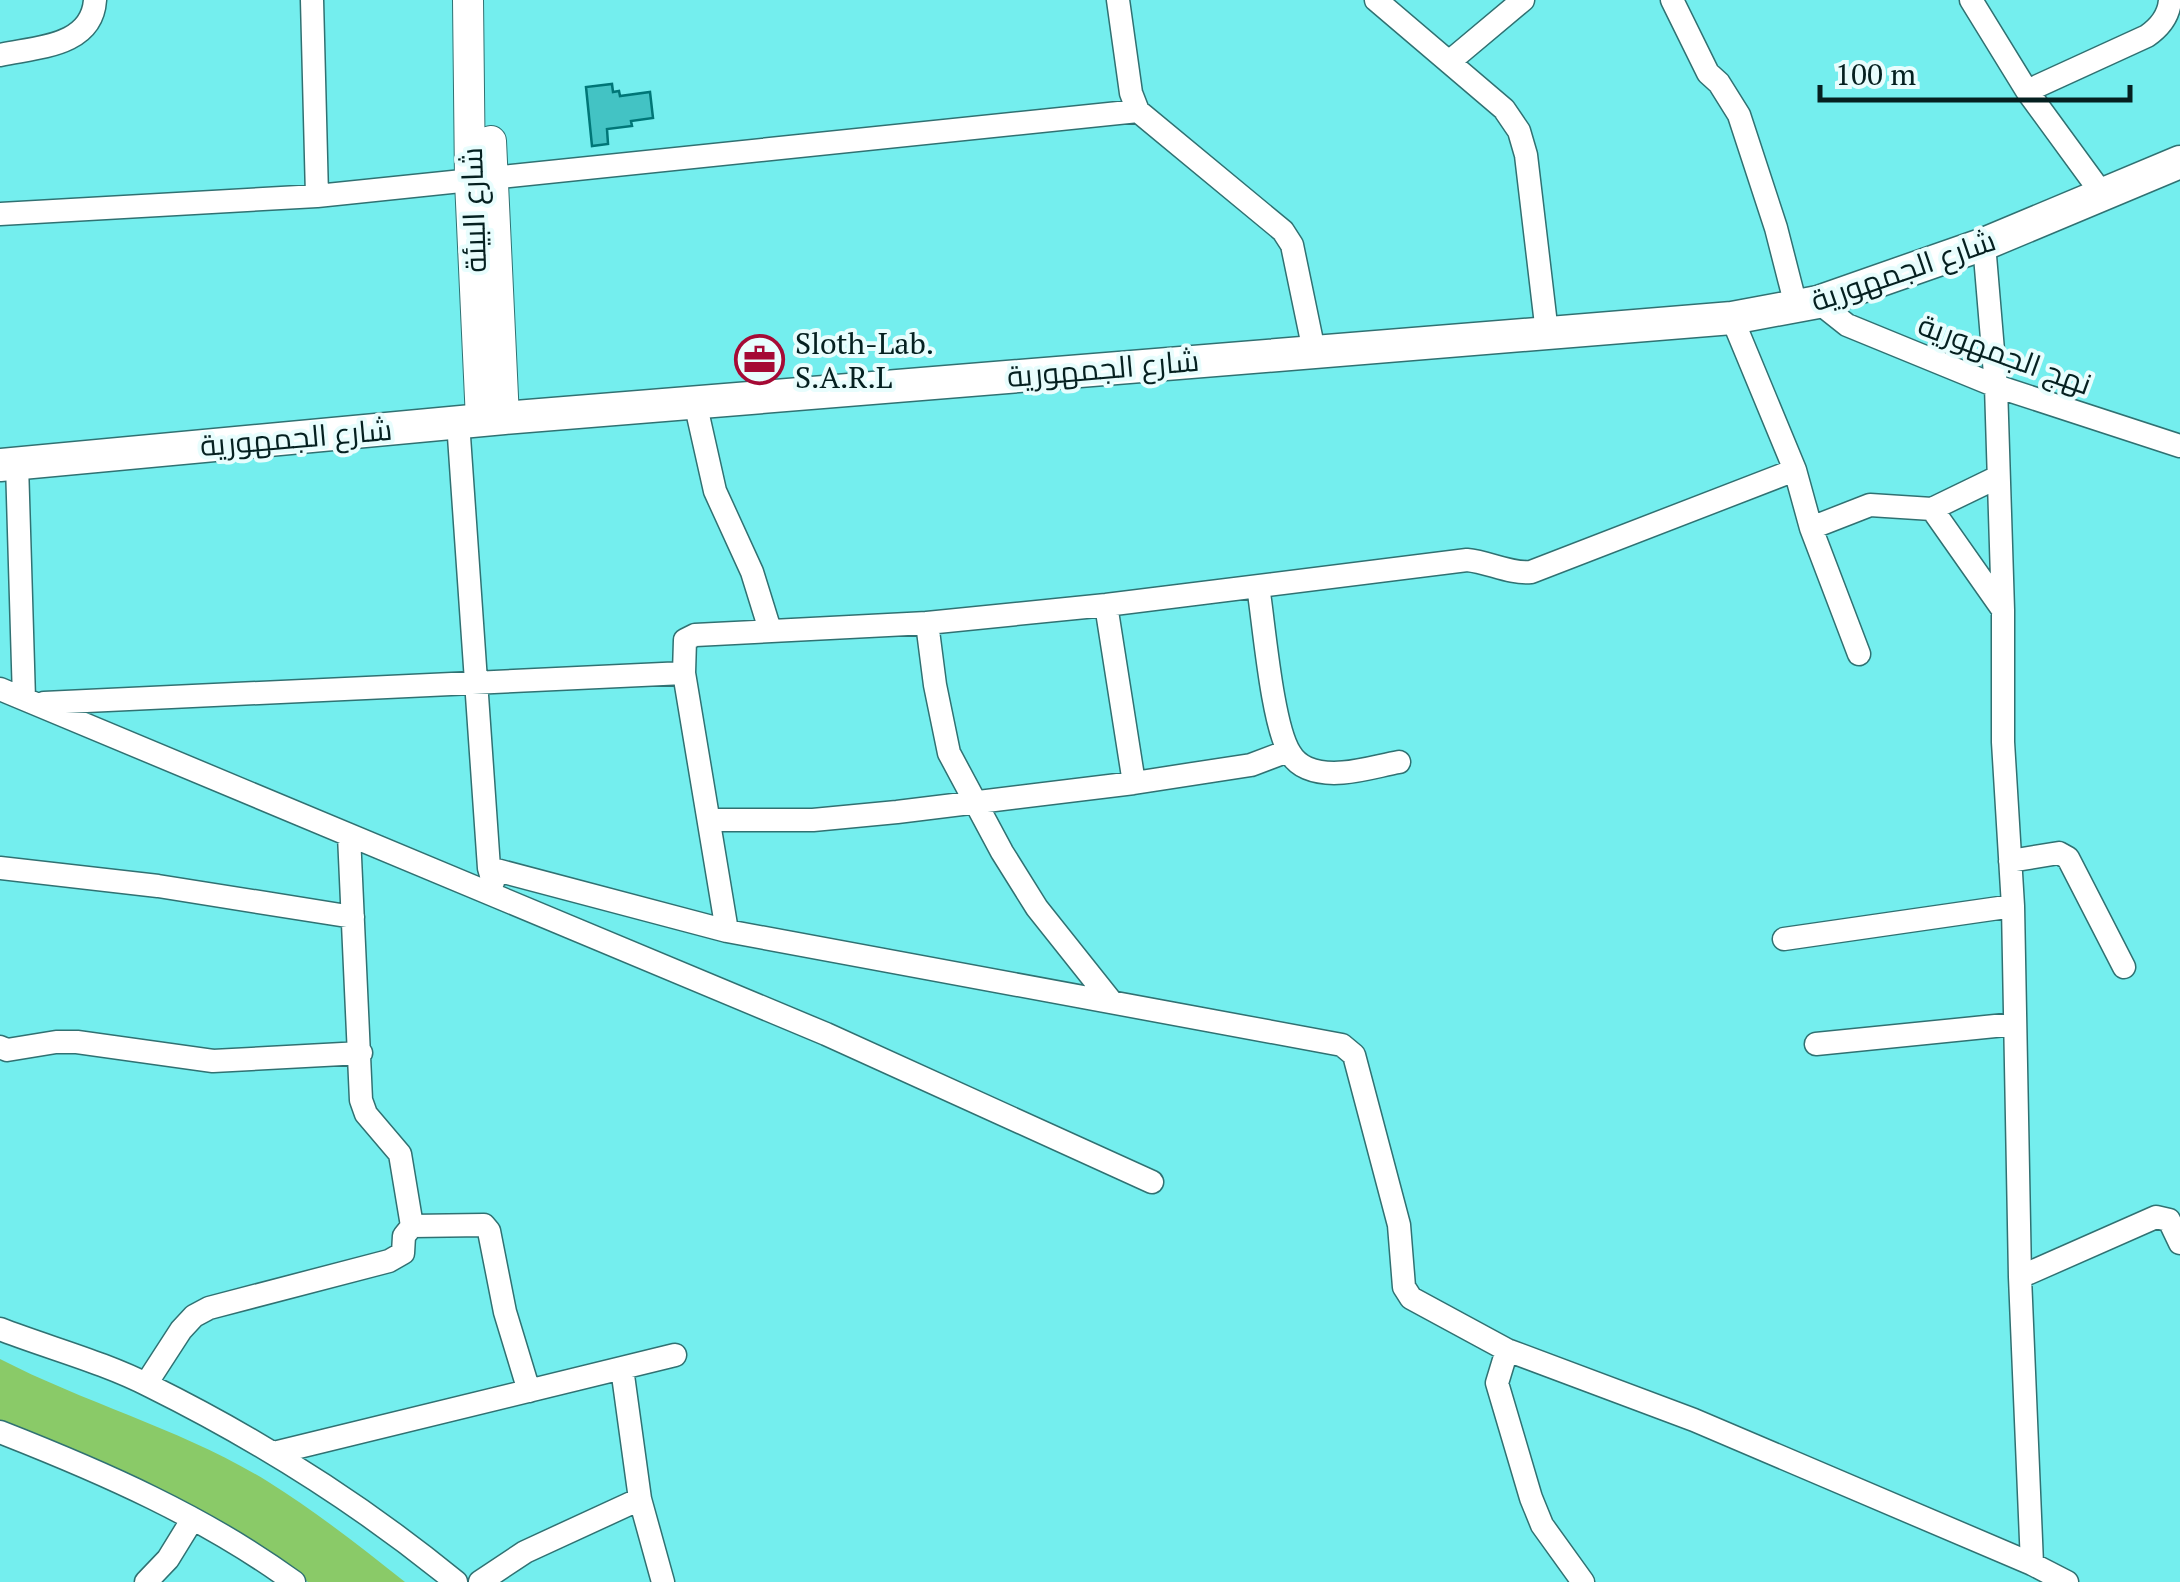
<svg xmlns="http://www.w3.org/2000/svg" width="2180" height="1582" font-family="'PT Serif',Cairo,serif">
<style>
.water{fill:#8aca68}
.building{fill:#43c3c4;stroke:#007677;stroke-width:2.5}
.lines{fill:none;stroke-linecap:round;stroke-linejoin:round}
.minor-casing{stroke:#307172;stroke-width:25}
.tertiary-casing{stroke:#307172;stroke-width:32}
.secondary-casing{stroke:#307172;stroke-width:35}
.minor{stroke:#fff;stroke-width:22}
.tertiary{stroke:#fff;stroke-width:30}
.secondary{stroke:#fff;stroke-width:32}
.labels{text-anchor:middle;dominant-baseline:central;stroke-width:8;stroke-linejoin:round;paint-order:stroke}
.street-label{font-size:30px;fill:#052020;stroke:#e8fdfd}
.poi-label{font-size:30px;fill:#052020;stroke:#e8fdfd;text-anchor:start}
</style>
<rect width="100%" height="100%" fill="#74eeee"/>
<!-- water -->
<path class="water" d="M0 1359C87 1404 184 1430 267 1481 315 1511 361 1547 405 1582H308L236 1533 0 1425Z"/>
<!-- building -->
<path class="building" d="M612 84 613 92 619 91 620 96 650 92 653 118 631 121 632 126 607 129 608 144 592 146 586 87Z"/>
<g class="lines">
<defs>
<path id="minor" d="M312 0 317 196
M1118 0 1131 93 1138 111 1283 231 1292 245 1314 351
M1376 0 1504 109 1519 131 1526 155 1547 333
M1672 0 1708 73 1719 83 1739 115 1776 228 1796 306
M1971 0 2027 91 2103 195
M0 55C36 47 92 47 95 0
M1449 62 1523 0
M2027 91 2147 36C2160 27 2169 16 2170 0
M0 214 317 196 1138 111
M1984 244 1996 386 2003 610V742L2013 906 2020 1277 2032 1564
M1818 302 1847 325 1996 386 2180 446
M1732 318 1795 470 1811 528 1859 654
M695 402 715 491 752 572 770 630
M458 422 489 868 493 882
M17 464 24 699
M1932 509 2003 610
M1811 528 1870 505 1932 509 1998 477
M1258 586C1264 624 1272 725 1290 753 1294 760 1300 765 1307 768 1335 780 1371 767 1399 762
M1106 605 1134 783
M927 623 935 685 949 753 1002 852 1037 908 1111 1001
M0 689 826 1034 1152 1182
M44 703 684 673
M710 820H813L897 812 1134 783 1251 765 1288 751
M2010 861 2059 853 2068 858 2124 967
M0 868 158 886 353 917
M489 868 727 931 1342 1045 1354 1055 1399 1225 1404 1287 1411 1298 1507 1350 1694 1420 2032 1564 2067 1582
M727 931 684 673 685 640 695 635 927 623 1106 605 1467 560C1489 562 1509 574 1531 572L1795 470
M1784 939 2013 906
M1816 1044 2015 1024
M0 1047 7 1050 56 1042H77L213 1061 361 1053
M412 1226 484 1225 489 1231 505 1312 529 1391
M2020 1277 2156 1217 2169 1220 2180 1243
M0 1329C49 1348 103 1362 150 1386 259 1440 362 1505 456 1582
M1507 1350 1497 1383 1531 1498 1542 1525 1583 1582
M622 1368 640 1499 663 1582
M146 1384 181 1330 194 1316 209 1308 389 1261 403 1253 404 1236 412 1226 400 1154 366 1114 361 1100 349 835
M0 1432C102 1472 205 1517 294 1582
M274 1453 675 1355
M146 1582 168 1559 192 1520
M480 1582 525 1552 640 1499"/>
<path id="tertiary" d="M468 0 470 181 481 420
M491 141 504 418"/>
<path id="secondary" d="M0 465 504 418 1732 318 1818 302 1984 244 2180 162"/>
</defs>
<!-- minor casing -->
<use href="#minor" class="minor-casing"/>
<!-- tertiary casing -->
<use href="#tertiary" class="tertiary-casing"/>
<!-- secondary casing -->
<use href="#secondary" class="secondary-casing"/>
<!-- minor -->
<use href="#minor" class="minor"/>
<!-- tertiary -->
<use href="#tertiary" class="tertiary"/>
<!-- secondary -->
<use href="#secondary" class="secondary"/>
</g>
<!-- icons -->
<defs>
<symbol id="office-ring" viewBox="-11 -11 22 22"><circle r="9.5" fill="#e8fdfd" stroke="#a50a35" stroke-width="1.5"/><path d="M-6-3h4V-5.5h4V-3h4V5H-6ZM-1-4.5V-3h2v-1.5ZM-6 0V1H6V0Z" fill="#a50a35"/></symbol>
</defs>
<g fill-rule="evenodd">
<use href="#office-ring" x="732" y="332" width="55" height="55"/>
</g>
<g class="labels">
<!-- street labels -->
<g class="street-label">
<text transform="translate(473 210) rotate(-92)">شارع البيئة</text>
<text transform="translate(1903 270) rotate(-19)">شارع الجمهورية</text>
<text transform="translate(2005 354) rotate(20)">نهج الجمهورية</text>
<text transform="translate(1103 368) rotate(-5)">شارع الجمهورية</text>
<text transform="translate(296 437) rotate(-5)">شارع الجمهورية</text>
</g>
<!-- poi labels -->
<g class="poi-label">
<text x="795" y="343">Sloth-Lab.<tspan x="795" dy="34">S.A.R.L</tspan></text>
</g>
</g>
<!-- scale -->
<path d="M1820 85v15h310v-15" fill="none" stroke="#052020" stroke-width="5"/>
<text x="1835" y="85" font-size="30" fill="#052020" stroke="#e8fdfd" stroke-width="8" paint-order="stroke">100 m</text>
</svg>
